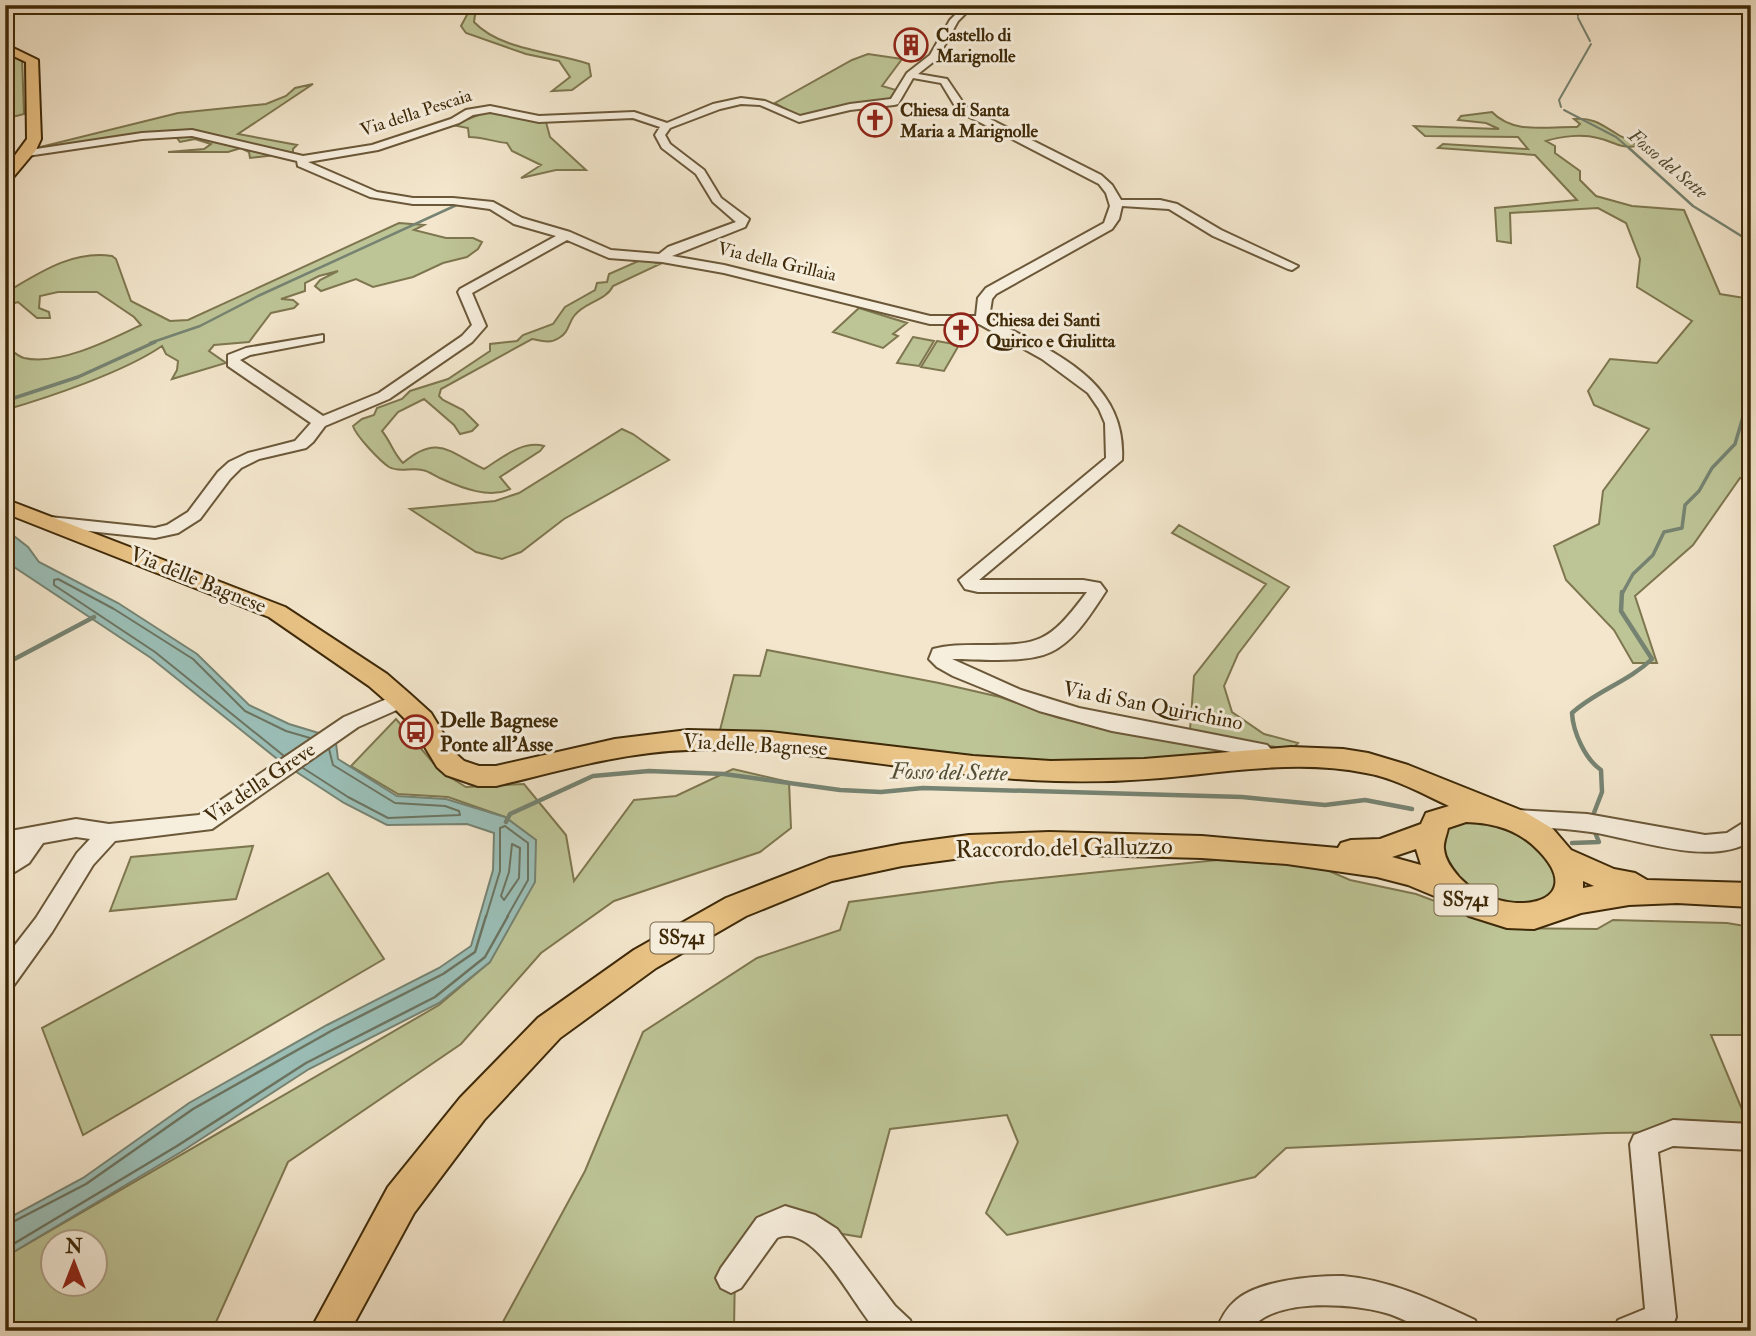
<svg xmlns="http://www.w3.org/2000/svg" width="1756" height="1336" font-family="'IM FELL Double Pica',serif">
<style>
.green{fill:#bdc496;stroke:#7e764f;stroke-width:2;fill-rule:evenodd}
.water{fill:#9bbfb8;stroke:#768372;stroke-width:2}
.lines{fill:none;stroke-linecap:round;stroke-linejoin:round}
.shore-far1{stroke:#6c7460;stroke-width:2}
.shore{stroke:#6c7460;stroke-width:2.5}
.stream-far3{stroke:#768372;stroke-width:2}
.stream-far2{stroke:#768372;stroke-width:2.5}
.stream-far1{stroke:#768372;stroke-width:3.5}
.stream{stroke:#768372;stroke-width:4.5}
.minor-casing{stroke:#6b5839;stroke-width:4}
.major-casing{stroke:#3e2908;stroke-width:4}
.minor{fill:#f7efde;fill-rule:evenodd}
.major{fill:#eac386;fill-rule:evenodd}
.labels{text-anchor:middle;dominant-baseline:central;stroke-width:6;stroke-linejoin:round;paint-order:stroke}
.far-poi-label{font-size:18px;font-weight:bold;fill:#3e2908;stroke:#f7efde;text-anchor:start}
.far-street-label{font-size:18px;fill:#3e2908;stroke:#f7efde}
.far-water-label{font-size:19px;font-style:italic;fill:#554e34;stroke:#f7efde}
.shield{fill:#f7efde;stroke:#766448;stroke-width:2}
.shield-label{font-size:19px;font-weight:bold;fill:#3e2908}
.street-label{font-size:21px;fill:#3e2908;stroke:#f7efde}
.poi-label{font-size:21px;font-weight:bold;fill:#3e2908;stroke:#f7efde;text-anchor:start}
.water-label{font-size:23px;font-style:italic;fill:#554e34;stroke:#f7efde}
.near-street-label{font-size:24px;fill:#3e2908;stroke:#f7efde}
</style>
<rect width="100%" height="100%" fill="#f3e6cc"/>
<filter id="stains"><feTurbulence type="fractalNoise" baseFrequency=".00286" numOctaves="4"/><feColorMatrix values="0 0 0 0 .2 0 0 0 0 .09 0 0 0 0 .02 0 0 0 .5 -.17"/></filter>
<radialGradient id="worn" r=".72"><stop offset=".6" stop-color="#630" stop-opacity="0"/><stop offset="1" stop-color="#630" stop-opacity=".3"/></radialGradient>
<!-- green -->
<path class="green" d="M483 8 475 15 474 22C500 50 554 52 589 64L591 76 572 90 552 91 570 77 559 61 526 54 466 33 461 26 468 13Z
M868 54 902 59 882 86 896 90 887 103 800 117 775 103 852 60Z
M22 57 24 114 5 119V60Z
M313 84 238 134 297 145 293 149V153L250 158 249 152 241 148 228 152H168L204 149 211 144 195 139 180 142 177 138 160 137 35 154 36 148 178 113 266 104 286 96 295 88Z
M489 111 546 122 550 137 586 170H556L521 178 541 165 512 151 507 143C494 142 483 137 469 137L468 128 452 125Z
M1492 112C1514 135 1548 126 1577 127L1580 124 1574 119C1593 117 1602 125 1617 134 1624 139 1630 138 1636 146 1621 149 1612 141 1598 138 1582 134 1561 136 1546 141L1555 146V153L1580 171V180L1596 196 1632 206 1684 210 1720 294 1751 299V481L1740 478 1693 545 1635 596 1657 663H1633L1614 630 1566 580 1554 546 1599 524 1603 491 1649 429 1594 405 1588 391 1610 359 1657 363 1692 321 1637 287 1640 259 1626 223 1598 208 1510 213 1511 243 1497 241 1495 208 1577 200 1535 155 1438 148 1443 144 1528 149 1518 137 1425 136 1414 126 1499 129 1486 123 1458 120 1461 116Z
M399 223 424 225 414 230 446 238H473L482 242 478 249 467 257 443 263 413 277 373 287 356 279 321 291 315 286 320 280 338 271 319 276 305 283V291L281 299 293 300 298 304 294 308 271 313 249 342 214 345 209 351 226 363 172 379 177 370 178 361 166 354 162 346C124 372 50 397 5 410V345C11 350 17 356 24 358 59 366 110 340 141 325L134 317 97 292H58L40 296 39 308 49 312 50 318H37L18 302 5 306V293C39 273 72 250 112 256L116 259 131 301 170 321 188 320Z
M643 259 660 264 613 286C606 301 584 302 574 316 568 324 569 332 559 338 550 344 542 341 532 339L441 389 439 396 443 400 463 410 478 425 472 431 460 434 454 425 424 399 398 412 382 431C391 442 393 453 403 463 438 433 450 453 484 469 502 458 522 440 544 446L540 451 500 477 510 489C490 499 462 488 442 479 435 476 429 471 422 470 411 467 399 473 389 467 380 461 356 436 353 426L362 419 374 415 377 408 402 399 410 391 448 379 490 351V344L517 341 523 335 553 324 565 307 595 290 597 283 607 282 609 274Z
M859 308 907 323 893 334 898 336 883 348 833 332Z
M913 337 934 341 919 366 897 363Z
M937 341 959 345 944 371 921 367Z
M622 429 633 434 669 460 564 519 521 552 502 559 476 552 410 509 495 501 519 493Z
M1179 525 1289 587 1238 654 1224 686 1232 712 1264 734 1298 743 1292 750 1264 745 1235 757 1054 762 958 756 818 738 720 730 734 675 760 676 767 650 939 683 1000 697 1059 718 1180 741 1190 730 1194 676 1266 584 1172 533Z
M396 719 440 771 466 787 524 784 566 835 574 881 634 800 676 796 733 769 789 782 791 828 760 852 614 901 541 953 461 1044 288 1162 212 1331H5V1257L439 1005 490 962 536 840 505 817 448 797 398 794 351 766ZM52 1242H94V1284H52Z
M1467 819 1508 824 1552 860 1557 882 1553 893 1530 907 1478 897 1442 861 1441 836 1456 823Z
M253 846 236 899 110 911 131 857Z
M1287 853 1350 880 1416 894 1507 928 1597 929 1613 920 1727 923 1751 927V1035H1711L1751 1131 1606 1133 1286 1148 1255 1177 1007 1235 986 1213 1018 1142 1007 1115 890 1129 861 1237 764 1221 735 1268 734 1331H498L585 1171 643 1032 757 958 840 930 849 902 1000 882Z
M328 873 384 959 83 1135 42 1028Z"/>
<!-- water -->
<path class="water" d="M5 529 28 547 39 562 118 603 197 654 249 705 289 724 322 734 336 743 338 759 397 796 446 799 505 817 536 840 535 882 490 962 439 1003 309 1069 181 1152 5 1257V1220L83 1178 189 1103 327 1025 439 968 471 946 493 870 494 833 467 824 387 825 344 803 281 762 151 658 5 561Z"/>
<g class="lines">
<!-- shore-far1 -->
<path class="shore-far1" d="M284 756 155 652 54 585V580L58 579 114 609 193 659 245 711 286 731 310 738
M303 768 348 797 388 818 460 815 459 811 445 806 395 803 333 765 329 749
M512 844 520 848 519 878 504 900 501 896 509 872Z
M486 917 500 871V828L505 826 528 843V880L507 917"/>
<!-- shore -->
<path class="shore" d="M5 1226 86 1184 193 1109 331 1031 443 974 475 952 486 916
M5 1249 177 1146 306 1063 435 997 485 957 508 916"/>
<!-- stream-far3 -->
<path class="stream-far3" d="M1576 5 1578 16
M1578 18 1590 41
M1561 107 1559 100 1591 44
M1564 110 1616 137 1631 150"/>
<!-- stream-far2 -->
<path class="stream-far2" d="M1629 148 1693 206 1751 242
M150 343 200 326 258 296 461 203"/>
<!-- stream-far1 -->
<path class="stream-far1" d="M5 401 78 377 155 342
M1622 594 1633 574 1653 555 1664 532 1682 528 1685 505 1699 491 1712 468 1735 444 1751 390"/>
<!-- stream -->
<path class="stream" d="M5 664 94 617
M1592 818 1602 792 1601 770C1585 759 1573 732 1572 713 1596 691 1628 682 1652 659L1621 611 1622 592
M506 822 510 814 593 776 649 771 724 774 840 790 881 792 923 788 1242 797 1325 805 1365 800 1412 809
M1572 843 1599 842 1594 830"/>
<defs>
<path id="minor" d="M965 5H974L958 21 937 59 918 74 947 79 966 107 1101 175 1112 185 1121 200H1160L1177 204 1221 230 1298 266 1292 270 1288 269 1213 236 1169 209 1122 206 1119 219 1112 229 996 294 992 299 989 318C1049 351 1127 378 1122 460L979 580H1083L1100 583 1106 591C1092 612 1075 641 1051 652 1026 664 979 659 952 659L1021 690 1079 708 1267 745 1280 758 1277 763 1270 766 1248 755 1112 731 1039 711 953 676 937 667 929 659 933 649C948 645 962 645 977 645 1040 645 1048 644 1087 592H978L965 589 959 580 1106 458 1105 423 1099 409 1088 393 1042 359 979 324H930L724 273 662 262 609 258 567 240 472 293 486 326 472 342 389 399 325 426 313 442 306 448 259 459 241 468 230 479 200 519 178 533 155 538 50 527 42 522 50 517 155 528 167 525 188 512 218 472 229 462 248 453 295 441 311 423 228 366V355L246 348 323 335V341L250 355 240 360 323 416 379 393 462 336 472 325 458 292 460 289 556 236 514 224 490 209 453 204H413L370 197 298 166 297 161 192 136 142 139 27 156 23 155V151L142 133 192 130 303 156 372 145 451 119 466 110 490 106 539 116 634 112 667 123 713 104 741 98 765 101 800 116 850 104 891 99 907 73 930 55 950 20ZM913 78 941 83 958 111 1099 184 1106 193 1110 206 1104 223 986 288 978 298 976 316H930L724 265 672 256 745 227 749 219 721 198 704 170 670 144 665 135 670 128 720 109 741 104 760 105 799 122 850 110 894 105 898 104ZM490 112 539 122 633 118 660 127 655 135 662 148 696 174 713 202 736 222 668 247 659 254 611 250 570 232 522 218 493 202 453 198H413L377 192 308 162 378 150 459 123 473 115Z
M401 693 408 695 411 700 408 705 358 727 212 829 115 841 93 865 52 932 14 985 5 988V958L36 918 77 853 90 839 76 837 43 843 29 863 5 878V856L15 848 5 850V832L76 819 109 824 199 815 344 717Z
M1515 810 1587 814 1705 835 1727 833 1751 818V841C1710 867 1637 839 1591 832 1566 828 1541 827 1515 828L1507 825 1504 819 1507 813Z
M1673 1120 1751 1124V1150L1673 1146 1658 1152 1676 1317 1672 1328 1666 1331H1614L1618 1320 1645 1309 1630 1144 1634 1135Z
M785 1206 815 1215 837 1229 895 1306 910 1320 914 1331H877C854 1308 815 1221 777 1238L741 1288 731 1293 721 1288 716 1278 721 1268 757 1218Z
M1343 1276C1390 1280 1432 1300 1475 1320L1479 1331C1464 1331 1445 1334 1431 1331 1416 1327 1401 1317 1386 1313 1351 1303 1272 1297 1249 1331H1216C1220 1321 1225 1310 1233 1303 1255 1280 1312 1276 1343 1276Z"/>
<path id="major" d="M5 44 38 60 41 139 36 150 10 181 5 182V169L27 139 26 62 5 52Z
M5 499 285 607 387 674 410 694 431 713 455 753 464 761 479 766H496L615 739 688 730 770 732 973 756 1051 761 1144 759 1291 747 1343 749 1368 753 1408 765 1523 811 1553 829 1571 850 1614 869 1635 873 1647 880 1751 883V907L1677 903 1629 905 1581 913 1534 929 1507 928 1469 916 1444 900 1408 885 1377 877 1287 864 1202 858 1049 854 969 857 902 866 832 881 746 916 656 968 560 1038 484 1120 414 1213 350 1331H310L388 1187 460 1098 538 1018 634 950 726 898 829 858 902 844 969 835 1049 832 1202 836 1338 848 1341 843 1351 840 1380 839 1421 824 1426 813 1449 806C1423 794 1395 778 1366 773 1298 759 1229 772 1161 778 1126 781 1091 782 1056 781 932 778 811 745 688 750 622 752 559 771 496 786H478L446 775 437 767 413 727 392 706 369 686 269 617 5 513ZM1466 822C1495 823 1519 830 1539 851 1593 907 1500 921 1459 877 1452 869 1445 860 1444 849 1443 843 1447 834 1448 828ZM1416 849 1421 865 1392 857ZM1583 881 1594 886 1583 888Z"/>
</defs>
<!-- minor casing -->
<use href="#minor" class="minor-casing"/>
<!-- major casing -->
<use href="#major" class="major-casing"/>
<!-- minor -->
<use href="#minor" class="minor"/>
<!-- major -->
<use href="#major" class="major"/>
</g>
<!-- icons -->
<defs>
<symbol id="building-ring" viewBox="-11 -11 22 22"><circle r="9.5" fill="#f7efde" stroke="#8f2418" stroke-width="1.5"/><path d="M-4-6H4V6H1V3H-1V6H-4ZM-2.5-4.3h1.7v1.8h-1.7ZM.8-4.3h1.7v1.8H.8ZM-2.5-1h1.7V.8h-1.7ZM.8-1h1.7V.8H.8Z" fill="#8f2418"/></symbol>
<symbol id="church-ring" viewBox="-11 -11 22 22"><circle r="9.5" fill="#f7efde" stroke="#8f2418" stroke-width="1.5"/><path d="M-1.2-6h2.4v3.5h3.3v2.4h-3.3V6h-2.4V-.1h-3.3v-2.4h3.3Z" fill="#8f2418"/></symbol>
<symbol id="bus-ring" viewBox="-11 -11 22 22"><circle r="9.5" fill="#f7efde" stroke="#8f2418" stroke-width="1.5"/><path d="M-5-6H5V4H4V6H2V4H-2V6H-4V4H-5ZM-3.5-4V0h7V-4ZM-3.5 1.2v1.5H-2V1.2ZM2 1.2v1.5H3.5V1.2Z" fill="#8f2418"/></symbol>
</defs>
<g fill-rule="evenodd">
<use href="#building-ring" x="892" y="26" width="38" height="38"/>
<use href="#church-ring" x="856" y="101" width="38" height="38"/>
<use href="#church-ring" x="942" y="311" width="38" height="38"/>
<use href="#bus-ring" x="397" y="713" width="38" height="38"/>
</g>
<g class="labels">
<!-- far-poi labels -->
<g class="far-poi-label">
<text x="936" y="35">Castello di<tspan x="936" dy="21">Marignolle</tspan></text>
<text x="900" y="110">Chiesa di Santa<tspan x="900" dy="21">Maria a Marignolle</tspan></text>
<text x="986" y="320">Chiesa dei Santi<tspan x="986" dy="21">Quirico e Giulitta</tspan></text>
</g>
<!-- far-street labels -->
<g class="far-street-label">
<text transform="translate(416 113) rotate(-18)">Via della Pescaia</text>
<text transform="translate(777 262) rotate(13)">Via della Grillaia</text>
</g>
<!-- far-water labels -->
<g class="far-water-label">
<text transform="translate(1668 164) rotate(40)">Fosso del Sette</text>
</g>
<!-- shield labels -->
<g class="shield">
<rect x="1434.5" y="884.5" width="63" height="31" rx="5"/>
<rect x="650.5" y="922.5" width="63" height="31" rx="5"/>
</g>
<g class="shield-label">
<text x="1466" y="900">SS741</text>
<text x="682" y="938">SS741</text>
</g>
<!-- street labels -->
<g class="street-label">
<text transform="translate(198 580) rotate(22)">Via delle Bagnese</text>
<text transform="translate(1153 706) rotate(11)">Via di San Quirichino</text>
<text transform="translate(755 745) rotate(3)">Via delle Bagnese</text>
<text transform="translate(260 783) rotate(-34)">Via della Greve</text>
</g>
<!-- poi labels -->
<g class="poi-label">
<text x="440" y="720">Delle Bagnese<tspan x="440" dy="24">Ponte all'Asse</tspan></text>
</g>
<!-- water labels -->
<g class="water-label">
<text transform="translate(949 772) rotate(1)">Fosso del Sette</text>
</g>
<!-- near-street labels -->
<g class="near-street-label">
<text transform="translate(1064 848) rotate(-1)">Raccordo del Galluzzo</text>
</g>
</g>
<!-- margin -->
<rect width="1756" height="1336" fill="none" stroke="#f3e6cc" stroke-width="28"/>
<rect x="7" y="7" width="1742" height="1322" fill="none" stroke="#3e2908" stroke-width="3.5"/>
<rect x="14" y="14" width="1728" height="1308" fill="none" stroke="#3e2908" stroke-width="2"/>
<!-- north arrow -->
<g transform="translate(74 1263)"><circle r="33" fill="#f7efde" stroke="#ada088" stroke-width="2"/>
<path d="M0-5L12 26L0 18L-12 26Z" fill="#8f2418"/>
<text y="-10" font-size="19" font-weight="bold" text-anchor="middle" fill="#3e2908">N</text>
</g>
<rect width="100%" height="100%" filter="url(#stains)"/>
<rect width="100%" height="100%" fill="url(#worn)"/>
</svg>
